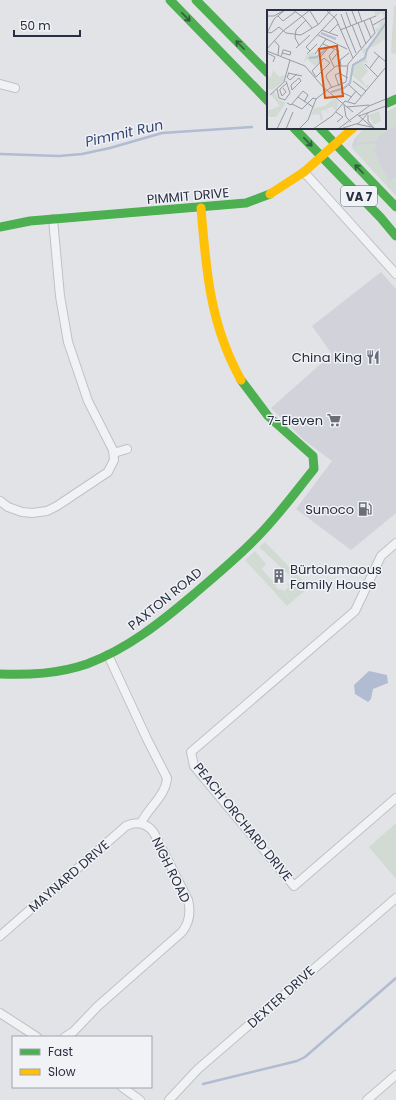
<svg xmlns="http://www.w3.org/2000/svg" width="396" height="1100" font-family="Poppins,sans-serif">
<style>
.built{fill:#d1d2da}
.green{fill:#d1dad3}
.water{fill:#b1bbd1}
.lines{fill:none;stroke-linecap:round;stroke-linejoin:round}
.stream{stroke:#b1bbd1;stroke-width:2.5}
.street-casing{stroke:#c0c1c5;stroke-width:10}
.street{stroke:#f1f2f4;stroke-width:8}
.fast{stroke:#4caf50;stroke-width:9}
.slow{stroke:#ffc107;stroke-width:9}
.oneway{stroke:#355b46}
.labels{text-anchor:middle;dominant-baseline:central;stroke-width:3;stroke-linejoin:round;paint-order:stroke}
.shield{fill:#f0f2f6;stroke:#656977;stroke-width:1}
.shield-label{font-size:12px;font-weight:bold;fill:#292e40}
.street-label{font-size:13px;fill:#292e40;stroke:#f0f2f6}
.poi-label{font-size:13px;fill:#292e40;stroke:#f0f2f6;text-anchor:end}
.water-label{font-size:14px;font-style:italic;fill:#344673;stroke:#f0f2f6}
.inset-river{fill:none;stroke:#b1bbd1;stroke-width:2}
.inset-road{fill:none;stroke:#989ba4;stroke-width:1}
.view{fill:#d55511;fill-opacity:0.15;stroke:#d55511;stroke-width:2}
.inset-edge{fill:none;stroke:#292e40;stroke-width:2}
</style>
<rect width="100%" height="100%" fill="#e2e3e7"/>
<!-- built -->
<path class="built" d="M396 107V193L353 149 352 145 355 138 365 128H385V113Z
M381 272 396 289V513L351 550 296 509 332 461 304 440 271 408 332 354 312 326Z"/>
<!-- green -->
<path class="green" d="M394 6H396V54L391 53Z
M396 107V126L379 136 376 141 356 143 360 134 365 128H385V113Z
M375 143 377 145 374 151 389 181 396 177V196L353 149 356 145Z
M265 542 309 587 287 606 245 560 255 551 266 564 262 569 276 585 275 586 279 590 281 589 284 591 289 587 287 585 288 583 292 587 297 582 259 547Z
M396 823V879L369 847Z"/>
<!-- water -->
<path class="water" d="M369 671 387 675 388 683 373 689 371 699 368 702 355 694 354 685Z"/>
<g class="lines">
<!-- stream -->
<path class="stream" d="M0 154 59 156 82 154 110 148 162 133 252 127
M203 1084 297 1061 305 1057 396 978"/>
<defs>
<path id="street" d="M0 84 15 88
M304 172 396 274
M114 453 127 449
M0 501 8 507 22 512 32 513 47 511 57 506 108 472 114 460 113 450 88 401 68 342 60 296 53 219
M396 543 381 556 355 611 191 752 194 766 294 886 396 798
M108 655 147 739 167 778C166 795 149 807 141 823
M0 936 126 826C137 821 147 823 154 833L188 900C191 912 190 922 182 932L98 1006 73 1032 65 1037
M0 1013 37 1037
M122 1087 140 1100
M169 1100 198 1069 396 898
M367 1100 396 1075"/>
</defs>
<!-- street casing -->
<use href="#street" class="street-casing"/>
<!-- street -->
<use href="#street" class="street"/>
<!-- fast -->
<path class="fast" d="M170 0 268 101
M196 0 268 73
M385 104 396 99
M294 128 381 218 396 236
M320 128 396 207
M0 227 30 221 246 203 270 194
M0 674C29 675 58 674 87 664 127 649 160 623 193 595 216 575 241 555 262 532 281 512 297 490 314 469L313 456 268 416 241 380"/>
<!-- slow -->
<path class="slow" d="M270 194 304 172 353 128
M201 208C206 270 210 325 241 380"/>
</g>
<!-- one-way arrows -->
<defs><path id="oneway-shaft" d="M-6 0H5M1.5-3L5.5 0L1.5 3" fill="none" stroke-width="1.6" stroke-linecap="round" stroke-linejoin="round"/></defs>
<g class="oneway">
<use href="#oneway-shaft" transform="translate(186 17) rotate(46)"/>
<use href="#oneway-shaft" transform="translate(240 45) rotate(-135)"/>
<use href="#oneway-shaft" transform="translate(308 142) rotate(46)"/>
<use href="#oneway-shaft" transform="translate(359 169) rotate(-134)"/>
</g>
<!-- icons -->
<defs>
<symbol id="restaurant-bare" viewBox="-9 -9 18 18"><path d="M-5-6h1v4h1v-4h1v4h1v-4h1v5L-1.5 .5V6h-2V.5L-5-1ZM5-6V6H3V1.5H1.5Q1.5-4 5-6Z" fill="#6a6d7a" stroke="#f0f2f6" stroke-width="2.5" paint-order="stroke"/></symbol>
<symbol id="supermarket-bare" viewBox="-9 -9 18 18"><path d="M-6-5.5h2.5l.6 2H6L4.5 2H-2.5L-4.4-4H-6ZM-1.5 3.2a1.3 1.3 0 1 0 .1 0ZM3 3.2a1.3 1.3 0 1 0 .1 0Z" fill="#6a6d7a" stroke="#f0f2f6" stroke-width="2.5" paint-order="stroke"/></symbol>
<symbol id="fuel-bare" viewBox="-9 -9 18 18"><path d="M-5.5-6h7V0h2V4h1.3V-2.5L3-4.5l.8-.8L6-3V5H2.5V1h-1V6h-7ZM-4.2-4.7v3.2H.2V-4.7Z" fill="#6a6d7a" stroke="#f0f2f6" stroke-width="2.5" paint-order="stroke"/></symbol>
<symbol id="building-bare" viewBox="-9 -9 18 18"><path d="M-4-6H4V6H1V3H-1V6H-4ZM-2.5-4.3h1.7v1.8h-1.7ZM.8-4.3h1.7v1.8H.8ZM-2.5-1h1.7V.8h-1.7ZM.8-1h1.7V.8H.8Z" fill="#6a6d7a" stroke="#f0f2f6" stroke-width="2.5" paint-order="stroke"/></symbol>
</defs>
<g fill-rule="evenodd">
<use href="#restaurant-bare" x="363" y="347" width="20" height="20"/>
<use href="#supermarket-bare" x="324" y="410" width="20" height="20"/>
<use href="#fuel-bare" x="355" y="499" width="20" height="20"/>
<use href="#building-bare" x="269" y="566" width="20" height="20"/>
</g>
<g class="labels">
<!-- shield labels -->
<rect class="shield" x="341" y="186" width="36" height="20" rx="3"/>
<g class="shield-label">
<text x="359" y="196">VA 7</text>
</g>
<!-- street labels -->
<g class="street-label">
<text transform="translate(188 196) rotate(-5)">PIMMIT DRIVE</text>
<text transform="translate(165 599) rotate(-39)">PAXTON ROAD</text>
<text transform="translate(243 822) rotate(51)">PEACH ORCHARD DRIVE</text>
<text transform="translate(171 870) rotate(64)">NIGH ROAD</text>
<text transform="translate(69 876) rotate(-41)">MAYNARD DRIVE</text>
<text transform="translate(281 997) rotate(-42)">DEXTER DRIVE</text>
</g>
<!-- poi labels -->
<g class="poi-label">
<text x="362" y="357">China King</text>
<text x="323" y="420">7-Eleven</text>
<text x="354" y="509">Sunoco</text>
<text x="290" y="569" text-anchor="start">Bürtolamaous<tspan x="290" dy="15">Family House</tspan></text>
</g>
<!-- water labels -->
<g class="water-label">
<text transform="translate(124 133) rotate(-13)">Pimmit Run</text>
</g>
</g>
<!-- overview -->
<g transform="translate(267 10)">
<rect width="119" height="119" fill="#e2e3e7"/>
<path d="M107 0H119V21L118 29 106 37 102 35 112 25 108 19 113 17 112 13 118 8 115 2 109 7ZM101 38 98 49 101 52 96 53 101 61 94 69 99 76 102 74 100 78 85 65V55L98 46 94 39ZM46 42 54 50 48 56 40 49 36 53 40 45ZM6 60 12 67 18 65 17 71 5 80 0 78V65L4 68ZM7 81 12 90 19 93 9 107H2L0 101 13 96 4 85ZM67 88 72 92 69 101 65 97 59 99 62 104 58 100 54 101 56 109 54 111 52 104 44 105 47 98 58 96ZM112 101 114 111 107 115 102 105Z" fill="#d1dad3"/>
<path class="inset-river" d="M54 23 69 29M42 48 50 47 60 38M64 82 77 78 83 73 86 55 98 48 100 40 119 13"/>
<path class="inset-road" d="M26 0 37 8 45 18M59 0 69 9 86 48M91 0 95 12M43 1 51 14M85 1 90 14M79 2 84 16M74 4 79 18M0 6H7L16 1M11 6 16 11 28 2M97 11 104 28M91 13 99 34M85 15 94 38M106 15 118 8M79 18 89 43M55 20 71 26M73 20 109 6M0 22 4 23 12 17 19 23 34 25 52 14 64 0M0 23 7 9 18 0M62 23 71 14M51 25 80 39M7 30 12 36 11 45M56 34 72 41 65 50M32 35 28 28 29 20 39 10M29 38 43 25M0 39 16 21 43 0M67 40 62 46 67 57M0 41 38 56 56 77 86 102M43 41 39 37 70 4M107 42 119 52M0 43 8 47 6 52M40 44 50 34M48 44 59 29M14 46 15 44 16 40H17L24 42 23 45 15 43M57 48 63 53 49 67 45 61ZM52 49 62 37M98 54 111 67M74 56 73 50 82 43M103 58 112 46M21 63 35 66M22 63 20 67 23 70 30 64M32 68 34 71 25 80 24 75ZM86 71 99 81M82 75 94 86M72 76 68 65 72 63 81 68M16 78 19 82 15 86 13 81V79L20 73M65 78 59 67 60 64 69 56H80M10 79 12 88 18 90 23 83 19 71M74 82 85 87M3 85 17 72 23 50M31 87 46 97M81 91 89 81M20 93 24 95 36 81 41 85 37 92M25 94 35 99 46 88 49 89M77 95 79 107 84 112M80 97 102 95M69 102 76 107 70 112M91 105 107 119M101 105V111L107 118M92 106 119 96M90 114 104 117M76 118 92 113 102 102M10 119 20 98M19 119 26 102M32 119 41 110 49 89 63 78 79 72 81 54 108 23 103 8M46 119 65 106 78 91 88 94 119 57M71 119 102 96 119 89"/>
<path class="view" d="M70 36 76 86 58 88 52 39Z"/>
<rect width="119" height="119" class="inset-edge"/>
</g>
<!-- legend -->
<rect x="12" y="1036" width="140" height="52" fill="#f0f2f6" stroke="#a0a4ad"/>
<rect x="20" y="1049" width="20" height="6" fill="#4caf50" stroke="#a0a4ad"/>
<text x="48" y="1056" font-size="12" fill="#292e40">Fast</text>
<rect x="20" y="1069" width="20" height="6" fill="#ffc107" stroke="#a0a4ad"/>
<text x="48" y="1076" font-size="12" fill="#292e40">Slow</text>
<!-- scale -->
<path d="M14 30v6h66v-6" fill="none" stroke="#292e40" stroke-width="2"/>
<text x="20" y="30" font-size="12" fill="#292e40" stroke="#f0f2f6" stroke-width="3" paint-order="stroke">50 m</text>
</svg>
